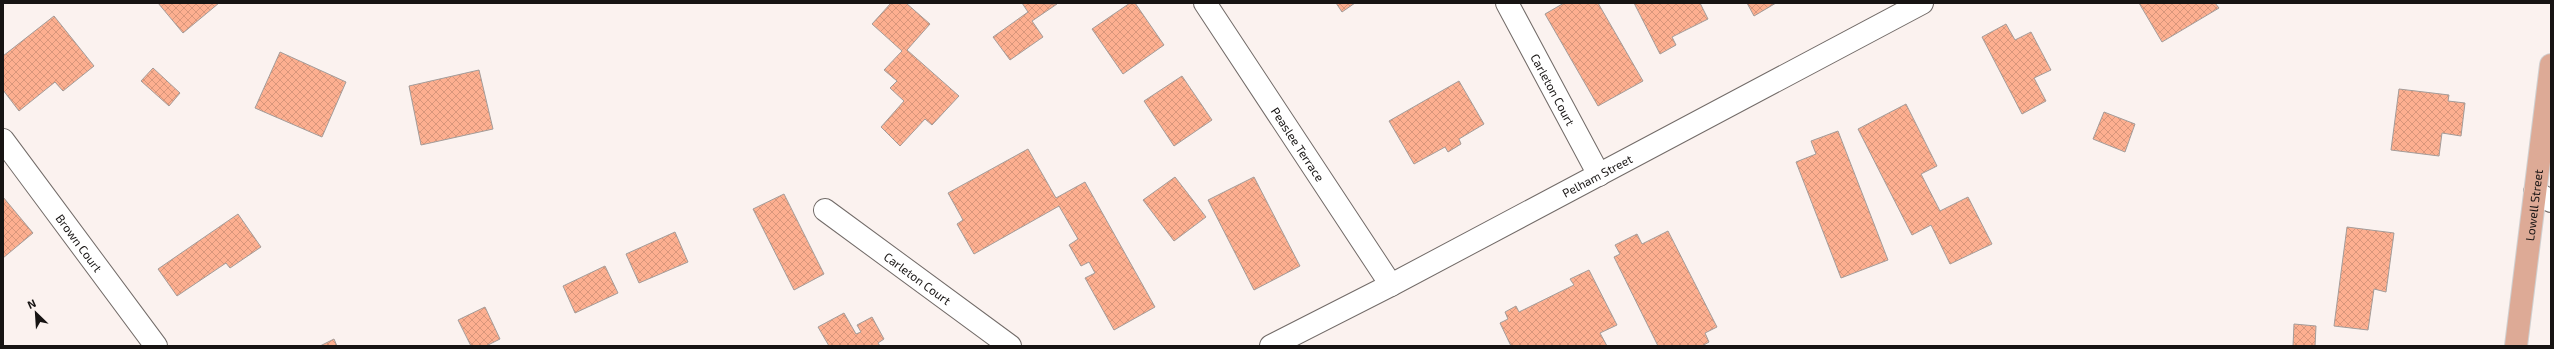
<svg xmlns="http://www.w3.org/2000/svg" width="2554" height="349" font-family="'Exo 2',sans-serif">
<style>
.building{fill:url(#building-cross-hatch);stroke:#a49c99}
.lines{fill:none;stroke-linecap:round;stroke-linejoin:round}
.lane-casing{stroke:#726b68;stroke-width:24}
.street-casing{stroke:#726b68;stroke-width:24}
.secondary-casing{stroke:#726b68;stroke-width:24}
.primary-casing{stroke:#d1d0d0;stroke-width:24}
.lane{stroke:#fff;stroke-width:22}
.street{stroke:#fff;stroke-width:22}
.secondary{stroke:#fff;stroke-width:22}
.primary{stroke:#ddaa96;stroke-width:22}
.labels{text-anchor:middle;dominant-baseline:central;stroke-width:3;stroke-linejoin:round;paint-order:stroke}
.street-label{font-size:12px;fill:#171413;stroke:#fbf2ef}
</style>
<defs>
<pattern id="building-cross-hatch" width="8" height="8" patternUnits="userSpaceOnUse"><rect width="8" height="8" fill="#fdaf90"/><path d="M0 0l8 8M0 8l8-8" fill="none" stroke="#d8967b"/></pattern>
</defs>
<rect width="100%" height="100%" fill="#fbf2ef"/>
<!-- building -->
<path class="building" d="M158 3H219L183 33Z
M891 3H906L930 24 907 50 959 96 932 125 925 119 900 146 881 127 904 101 890 88 897 81 884 70 902 51 872 24Z
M1022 3 1057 4 1032 21 1043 37 1010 60 993 37 1028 12Z
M1130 3H1135L1164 45 1123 74 1092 29Z
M1336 3H1355L1342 12Z
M1564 3H1598L1643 81 1598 106 1545 14Z
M1634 3H1700L1708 19 1672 37 1676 45 1660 54Z
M1747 3H1776L1754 16Z
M2139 3H2215L2219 8 2162 42Z
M54 16 94 66 63 91 55 82 19 111 3 90V56Z
M2006 24 2015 40 2031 32 2051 70 2034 78 2046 101 2022 114 1982 37Z
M280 52 346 82 322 137 255 108Z
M153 68 180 93 169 106 141 81Z
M479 70 493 129 421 145 409 86Z
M1182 76 1212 120 1174 146 1144 101Z
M1459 81 1484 124 1459 139 1461 144 1448 152 1445 147 1414 164 1389 121Z
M2399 89 2449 95 2448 101 2465 103 2461 136 2442 133 2439 156 2391 150Z
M1906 104 1937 166 1921 174 1940 211 1968 197 1992 244 1950 264 1931 225 1912 235 1858 129Z
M2104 112 2135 124 2125 152 2093 139Z
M1838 131 1888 260 1841 278 1796 162 1816 154 1811 141Z
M1028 149 1056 198 1085 182 1155 307 1114 330 1085 278 1095 273 1089 262 1081 266 1069 245 1078 239 1059 206 974 254 957 224 963 220 948 193Z
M1175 177 1206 217 1174 241 1143 200Z
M1254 177 1300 266 1254 290 1208 200Z
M784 194 824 274 794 290 753 209Z
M3 197 33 233 3 258Z
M238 214 261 247 230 268 226 263 177 296 158 269Z
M2347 227 2394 233 2386 292 2374 289 2368 330 2334 326Z
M1668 231 1717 327 1705 333 1709 342 1702 346H1658L1614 257 1620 254 1615 245 1637 234 1642 244Z
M675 232 688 262 639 283 626 254Z
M605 266 618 293 575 313 563 286Z
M1589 270 1617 325 1600 333 1607 346H1511L1500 323 1508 319 1505 312 1516 306 1519 312 1574 285 1570 279Z
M485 307 500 339 486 346H471L458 320Z
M844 313 856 334 861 332 857 325 872 317 884 339 878 343 880 346H829L818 327Z
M2294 324 2316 326 2315 346H2293Z
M334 339 337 346H320Z"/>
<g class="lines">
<defs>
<g id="lane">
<path id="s1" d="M1507 3 1599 175"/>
</g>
<g id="street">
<path id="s2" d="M1205 3 1391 285"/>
<path id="s3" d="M3 140 156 346"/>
<path id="s4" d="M825 210 1010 346"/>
</g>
<g id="secondary">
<path d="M2535 192 2551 201"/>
<path id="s5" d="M1271 346 1391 285 1922 3"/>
</g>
<g id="primary">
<path id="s6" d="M2516 346 2551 65"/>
</g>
</defs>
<!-- lane casing -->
<use href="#lane" class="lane-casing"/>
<!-- street casing -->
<use href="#street" class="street-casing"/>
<!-- secondary casing -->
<use href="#secondary" class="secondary-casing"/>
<!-- primary casing -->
<use href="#primary" class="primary-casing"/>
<!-- lane -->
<use href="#lane" class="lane"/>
<!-- street -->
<use href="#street" class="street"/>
<!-- secondary -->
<use href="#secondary" class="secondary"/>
<!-- primary -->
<use href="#primary" class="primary"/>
</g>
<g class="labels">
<!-- street labels -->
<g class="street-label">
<text stroke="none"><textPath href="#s1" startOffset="98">Carleton Court</textPath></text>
<text stroke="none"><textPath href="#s2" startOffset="169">Peaslee Terrace</textPath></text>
<text stroke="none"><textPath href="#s5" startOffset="368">Pelham Street</textPath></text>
<text stroke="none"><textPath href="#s6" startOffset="142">Lowell Street</textPath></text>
<text stroke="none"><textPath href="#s3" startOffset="128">Brown Court</textPath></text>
<text stroke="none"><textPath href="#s4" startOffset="115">Carleton Court</textPath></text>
</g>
</g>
<!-- border -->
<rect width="2554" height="349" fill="none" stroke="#171413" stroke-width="8"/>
<!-- north arrow -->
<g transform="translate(36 313) rotate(335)" stroke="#fbf2ef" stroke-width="3" paint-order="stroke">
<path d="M0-3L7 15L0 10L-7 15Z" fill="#171413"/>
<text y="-6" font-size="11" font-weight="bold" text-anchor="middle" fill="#171413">N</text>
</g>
</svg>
